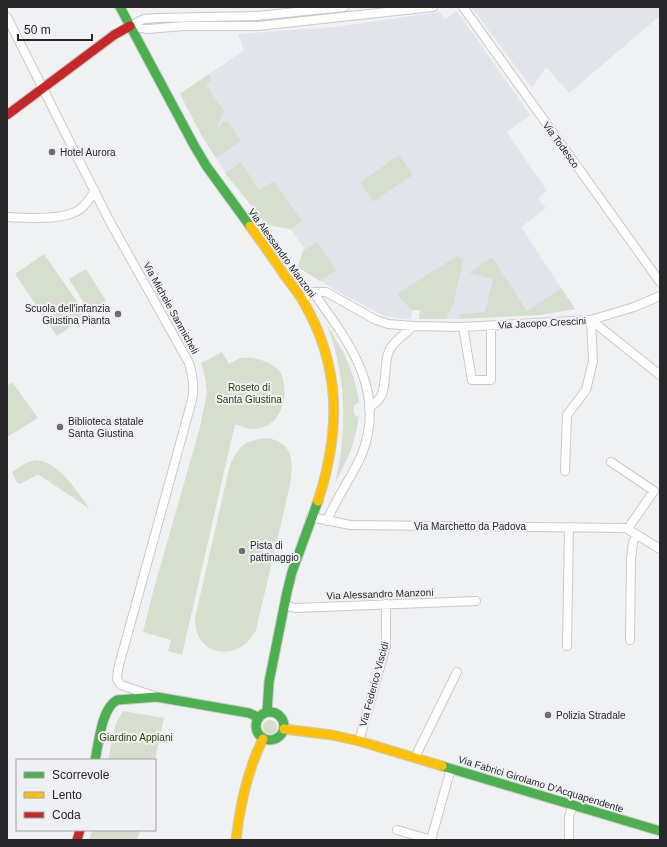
<svg xmlns="http://www.w3.org/2000/svg" width="667" height="847" font-family="Helvetica,sans-serif">
<style>
.built{fill:#e2e4ec}
.green{fill:#d6dfce}
.lines{fill:none;stroke-linecap:round;stroke-linejoin:round}
.street-casing{stroke:#cacacb;stroke-width:10}
.fast-casing{stroke:#cacacb;stroke-width:11}
.slow-casing{stroke:#cacacb;stroke-width:11}
.jam-casing{stroke:#cacacb;stroke-width:11}
.street{stroke:#fdfdfd;stroke-width:8}
.fast{stroke:#4caf50;stroke-width:9}
.slow{stroke:#ffc107;stroke-width:9}
.jam{stroke:#c62828;stroke-width:9}
.poi-dot{fill:#6e6e70;stroke:#eff0f4;stroke-width:1.5}
.labels{text-anchor:middle;dominant-baseline:central;stroke-width:4;stroke-linejoin:round;paint-order:stroke}
.street-label{font-size:10px;fill:#28282a;stroke:#eff0f4}
.poi-label{font-size:10px;fill:#28282a;stroke:#eff0f4;text-anchor:start}
.park-label{font-size:10px;fill:#2e4405;stroke:#eff0f4}
</style>
<rect width="100%" height="100%" fill="#f0f1f3"/>
<!-- built -->
<path class="built" d="M471 7H656L660 11V16L569 93 546 67 532 88Z
M457 11 530 115 507 132 547 191 538 198 546 208 521 227 575 309 540 315 459 319H419L420 310H412L411 319H406L384 316 337 291 298 267 304 248 290 229 267 225 227 176 202 136 180 94 244 50 238 34 336 27 439 12 445 19Z"/>
<!-- green -->
<path class="green" d="M209 74 212 80 206 85 224 111 217 126 220 127 223 121 229 123 241 141 216 158 202 136 180 94Z
M399 155 413 175 373 202 360 182Z
M241 162 259 190 274 181 302 221 291 229 267 225 225 173Z
M317 242 336 270 320 281 298 267 303 251Z
M44 254 87 316 57 336 15 274Z
M457 256 462 259 463 262 453 305 446 319H419L420 310H411L397 294Z
M492 257 527 311 561 288 575 309 540 315 459 319 460 314 485 312 493 279 469 273Z
M86 269 106 301 89 311 69 279Z
M327 325C344 351 355 373 359 403L356 404C352 408 353 413 357 417L359 416C355 444 348 459 335 483 338 469 341 455 342 441 346 402 341 361 327 325Z
M222 352 229 364C233 362 236 360 240 358 252 355 279 364 282 376 289 398 281 426 256 429 249 430 241 426 235 424L182 655 168 651 171 640 143 632 153 592 200 427 207 392 205 377 201 363Z
M12 382 38 418 7 437V386Z
M268 438C295 444 293 463 290 485L256 630C240 663 194 658 195 618L229 469C237 446 244 440 268 438Z
M35 460C59 461 77 492 90 509L39 475H37L20 484 17 483 12 472 26 463Z
M123 711 164 718 155 760H108L116 723Z
M263 727a7 7 0 1 1 14 0a7 7 0 1 1-14 0Z
M92 830H140L137 840H89Z"/>
<g class="lines">
<defs>
<path id="street" d="M463 7 660 282
M7 17 109 220 189 363C193 376 195 387 192 400L118 669 117 679 121 685 154 696
M130 26 148 29 184 26H258L433 7
M130 26 144 19 158 18 257 16 344 7
M7 217C24 218 57 220 73 213 84 209 89 199 95 191
M313 292C348 341 387 390 362 454 352 477 336 498 327 521
M302 299 313 292H326L376 320 388 324 413 326 463 327 591 320 634 307 660 296
M591 320 660 375
M463 327 472 380H491V326
M369 408C372 405 376 403 379 399 388 389 383 364 389 351 394 340 405 335 413 326
M611 462 654 491 631 524 629 529
M565 471 567 415 586 390 593 361 591 320
M311 517 350 525 626 528 660 549
M284 605 295 608 476 601
M630 640 631 558 633 542 637 535
M567 646 569 527
M359 741 386 646V604
M416 758 418 751 457 672
M397 830 432 840
M431 840 451 768
M569 840V817L573 805"/>
<path id="fast" d="M120 7 195 147 207 167 250 226
M256 726a14 14 0 1 1 28 0a14 14 0 1 1-28 0Z
M267 712 269 682 287 592 292 572 318 501
M95 760C99 743 101 709 117 700L157 697 249 713 258 717
M442 766 660 831"/>
<path id="slow" d="M250 226C262 243 274 259 285 276 291 284 298 292 303 301 341 366 341 430 318 501
M284 729 332 735 359 741 442 766
M236 840C240 804 247 771 263 739"/>
<path id="jam" d="M7 115 114 35 130 26
M77 840 80 830"/>
</defs>
<!-- street casing -->
<use href="#street" class="street-casing"/>
<!-- fast casing -->
<use href="#fast" class="fast-casing"/>
<!-- slow casing -->
<use href="#slow" class="slow-casing"/>
<!-- jam casing -->
<use href="#jam" class="jam-casing"/>
<!-- street -->
<use href="#street" class="street"/>
<!-- fast -->
<use href="#fast" class="fast"/>
<!-- slow -->
<use href="#slow" class="slow"/>
<!-- jam -->
<use href="#jam" class="jam"/>
</g>
<!-- markers -->
<g class="poi-dot">
<circle cx="52" cy="152" r="4"/>
<circle cx="118" cy="314" r="4"/>
<circle cx="60" cy="427" r="4"/>
<circle cx="242" cy="551" r="4"/>
<circle cx="548" cy="715" r="4"/>
</g>
<g class="labels">
<!-- street labels -->
<g class="street-label">
<text transform="translate(561 145) rotate(54)">Via Todesco</text>
<text transform="translate(282 253) rotate(54)">Via Alessandro Manzoni</text>
<text transform="translate(171 308) rotate(61)">Via Michele Sanmicheli</text>
<text transform="translate(542 323) rotate(-3)">Via Jacopo Crescini</text>
<text x="470" y="526">Via Marchetto da Padova</text>
<text transform="translate(380 594) rotate(-2)">Via Alessandro Manzoni</text>
<text transform="translate(374 684) rotate(-75)">Via Federico Viscidi</text>
<text transform="translate(541 784) rotate(17)">Via Fabrici Girolamo D'Acquapendente</text>
</g>
<!-- poi labels -->
<g class="poi-label">
<text x="60" y="152">Hotel Aurora</text>
<text x="110" y="308" text-anchor="end">Scuola dell'infanzia<tspan x="110" dy="12">Giustina Pianta</tspan></text>
<text x="68" y="421">Biblioteca statale<tspan x="68" dy="12">Santa Giustina</tspan></text>
<text x="250" y="545">Pista di<tspan x="250" dy="12">pattinaggio</tspan></text>
<text x="556" y="715">Polizia Stradale</text>
</g>
<!-- park labels -->
<g class="park-label">
<text x="249" y="387">Roseto di<tspan x="249" dy="12">Santa Giustina</tspan></text>
<text x="136" y="737">Giardino Appiani</text>
</g>
</g>
<!-- border -->
<rect width="667" height="847" fill="none" stroke="#28282a" stroke-width="16"/>
<!-- legend -->
<rect x="16" y="759" width="140" height="72" fill="#eff0f4" stroke="#9fa0a3"/>
<rect x="24" y="772" width="20" height="6" fill="#4caf50" stroke="#9fa0a3"/>
<text x="52" y="779" font-size="12" fill="#28282a">Scorrevole</text>
<rect x="24" y="792" width="20" height="6" fill="#ffc107" stroke="#9fa0a3"/>
<text x="52" y="799" font-size="12" fill="#28282a">Lento</text>
<rect x="24" y="812" width="20" height="6" fill="#c62828" stroke="#9fa0a3"/>
<text x="52" y="819" font-size="12" fill="#28282a">Coda</text>
<!-- scale -->
<path d="M18 34v6h74v-6" fill="none" stroke="#28282a" stroke-width="2"/>
<text x="24" y="34" font-size="12" fill="#28282a" stroke="#eff0f4" stroke-width="3" paint-order="stroke">50 m</text>
</svg>
